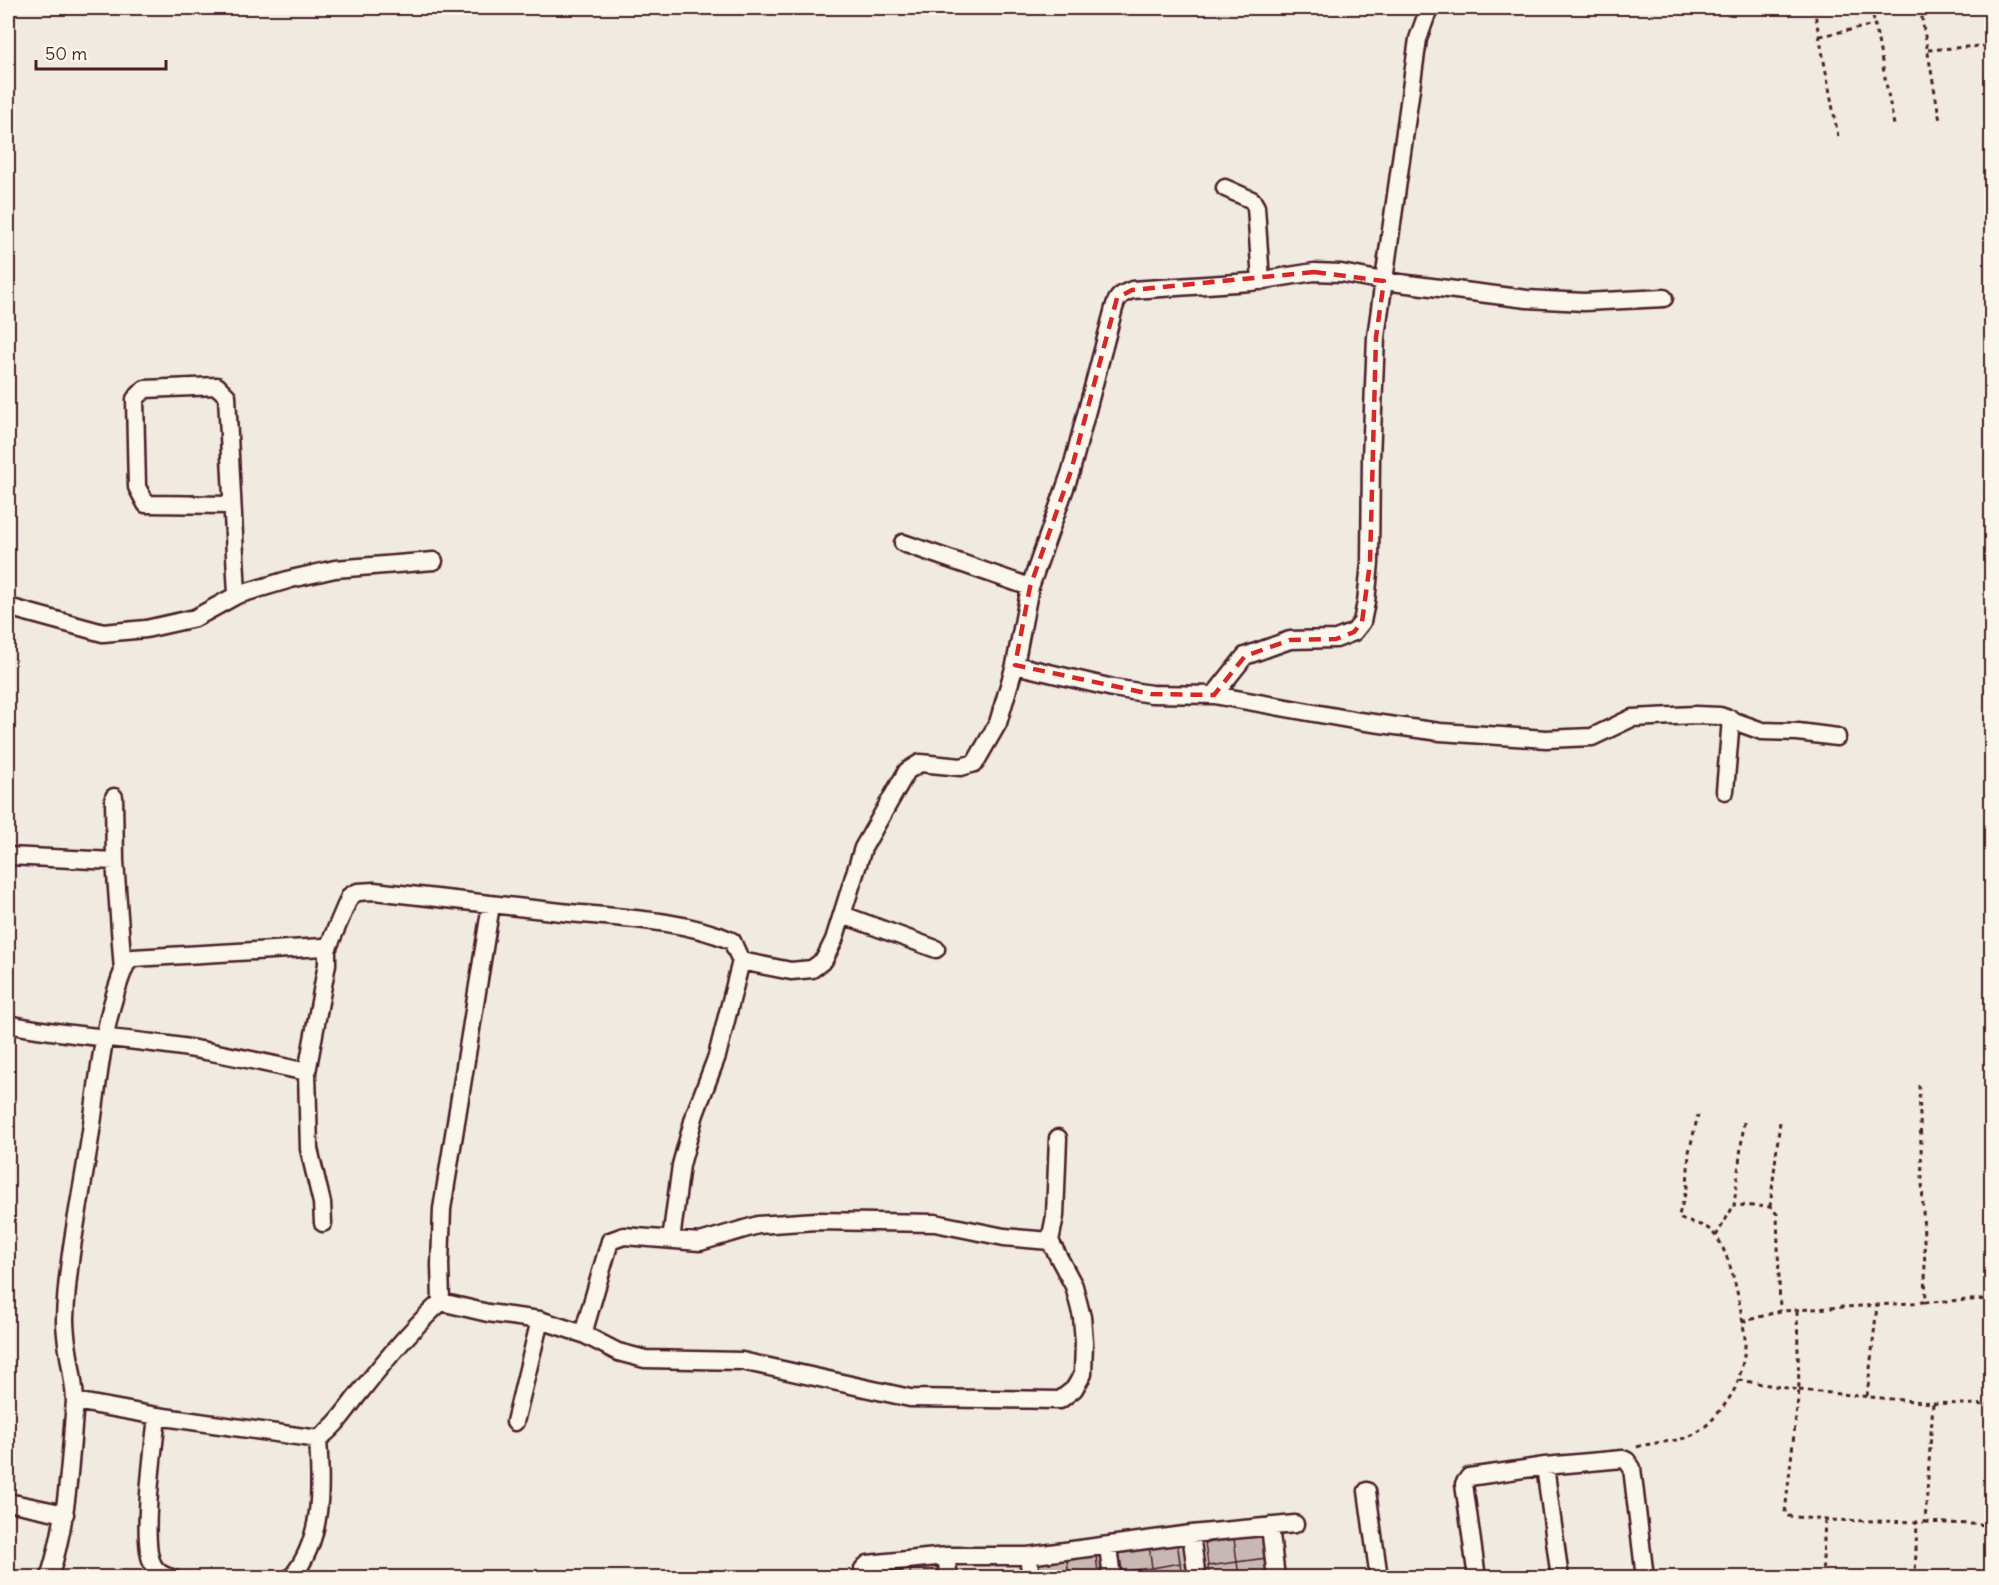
<svg xmlns="http://www.w3.org/2000/svg" width="1999" height="1585" font-family="Delius,sans-serif">
<style>
.building{fill:#c8b8b3;stroke:#4a1f2b;stroke-width:1.5;filter:url(#shadow)}
.lines{fill:none;stroke-linecap:round;stroke-linejoin:round}
.minor-casing{stroke:#4a1f2b;stroke-width:21}
.path{stroke:#4a1f2b;stroke-width:3;stroke-dasharray:4.5 4.5;stroke-linecap:butt}
.minor{stroke:#fbf7ec;stroke-width:16}
.marked{fill:none;stroke:#d62828;stroke-width:4.5;stroke-dasharray:12 8;stroke-linejoin:round}
</style>
<defs>
<filter id="shadow"><feDropShadow dx="3.5" dy="6" stdDeviation="1.5" flood-color="#0004"/></filter>
</defs>
<rect width="100%" height="100%" fill="#f0eae0"/>
<filter id="ink" filterUnits="userSpaceOnUse"><feTurbulence type="fractalNoise" baseFrequency=".0167" numOctaves="2"/><feDisplacementMap in="SourceGraphic" scale="12" xChannelSelector="R" yChannelSelector="G"/><feConvolveMatrix kernelMatrix="1 2 1 2 8 2 1 2 1" color-interpolation-filters="sRGB"/></filter>
<g filter="url(#ink)">
<!-- building -->
<path class="building" d="M1263 1535 1266 1558 1237 1562 1234 1539Z
M1234 1539 1237 1562 1208 1566 1205 1543Z
M1177 1541 1180 1563 1152 1568 1149 1544Z
M1149 1544 1152 1568 1122 1571 1119 1548Z
M1095 1549 1098 1572 1069 1576 1066 1553Z
M1066 1553 1069 1576 1040 1578 1037 1557Z
M1266 1558 1268 1573 1239 1577 1237 1562Z
M1237 1562 1239 1577 1209 1578 1208 1566Z
M1180 1563 1182 1578H1153L1152 1568Z
M938 1566 940 1578H911L910 1570Z
M1152 1568 1153 1578H1123L1122 1571Z
M910 1570 911 1578H881L880 1574Z
M1098 1572 1099 1578H1070L1069 1576Z"/>
<g class="lines">
<defs>
<path id="minor" d="M1225 188 1252 200 1256 207 1261 281
M903 543 1030 587
M237 595 291 579 335 569 434 561
M8 607 103 633 146 629 195 618 237 595 227 396 217 386 145 389 135 399 137 487 146 504 231 505
M1015 665 1113 688 1151 694 1214 695 1359 721 1440 732 1546 739 1592 737 1632 718 1695 715 1720 716 1762 731 1798 732 1837 737
M1214 695 1245 656 1290 640 1336 639 1354 632 1362 622 1366 602 1370 563 1371 458 1376 337 1418 39 1429 8
M1725 791 1731 719
M114 797 115 861 123 971
M8 856 115 861
M843 915 936 949
M327 950 350 896 358 892 374 891C440 899 505 906 570 913 622 918 684 920 732 941L741 961 717 1056 695 1114 681 1165 671 1240
M741 961 791 971 812 969 824 960 834 940 863 848 907 771 920 763 961 767 975 763 998 723 1015 665 1030 587 1071 471 1114 308C1117 297 1121 294 1132 290L1251 282 1314 272 1341 273 1384 281 1527 299 1584 302 1664 298
M8 1024C56 1034 105 1037 153 1043 205 1049 256 1061 307 1072L327 964V950L323 947 133 958 126 964C102 1020 99 1079 90 1138 81 1199 67 1258 65 1319 65 1347 74 1373 75 1401L157 1416 318 1439C337 1426 347 1408 361 1391 386 1359 411 1329 441 1302
M307 1072 309 1149 322 1203 323 1223
M441 1302 488 1313 540 1320 583 1334 618 1352 645 1359 742 1361 910 1398 1060 1400 1074 1389 1083 1374 1084 1342 1082 1317 1074 1286 1050 1241 1055 1216 1058 1138
M441 1302 440 1264 442 1209 491 905
M583 1334 610 1241 624 1236 700 1242 758 1225 816 1221 935 1223 1004 1237 1050 1241
M157 1416C154 1447 140 1542 153 1565 157 1573 164 1576 172 1578
M515 1422 540 1320
M1545 1466 1560 1578
M1367 1491 1379 1578
M8 1502 65 1514
M1270 1526 1276 1578
M1191 1534 1197 1578
M1108 1546 1112 1578
M946 1556 949 1578
M1028 1556 1031 1578
M49 1578C68 1520 70 1461 75 1401
M291 1578C324 1539 321 1487 318 1439
M865 1578 863 1569 868 1564 946 1556H1028L1191 1534 1295 1524
M1477 1578 1464 1484 1469 1477 1545 1466 1623 1459 1627 1461 1632 1468 1645 1578"/>
</defs>
<!-- minor casing -->
<use href="#minor" class="minor-casing"/>
<!-- path -->
<path class="path" d="M1814 8 1838 136
M1871 8 1875 25
M1920 8 1940 121
M1986 8 1992 31
M1820 36 1875 25 1894 125
M1928 50 1992 45
M1992 1041V1066
M1919 1085 1926 1302 1992 1299
M1744 1122 1734 1205 1770 1207 1777 1214 1780 1311
M1770 1207 1780 1121
M1716 1236 1734 1205
M1742 1322 1780 1311 1926 1302
M1739 1380 1799 1390 1797 1311
M1799 1390 1933 1403 1925 1522 1825 1520 1788 1516 1785 1513Z
M1867 1396 1877 1306
M1933 1403 1992 1405
M1637 1447C1659 1440 1683 1444 1702 1429 1715 1419 1735 1394 1739 1378 1742 1367 1746 1349 1745 1338 1742 1312 1731 1247 1710 1230 1703 1224 1690 1223 1681 1219L1679 1215 1687 1187 1689 1152 1698 1115
M1925 1522 1992 1525
M1822 1578 1825 1520
M1915 1578 1917 1522"/>
<!-- minor -->
<use href="#minor" class="minor"/>
</g>
</g>
<!-- marked area -->
<path class="marked" d="M1314 272 1384 281 1376 337 1370 563 1362 622 1354 632 1336 639 1290 640 1245 656 1214 695 1151 694 1015 665 1030 587 1071 471 1117 298 1132 290Z"/>
<!-- margin -->
<rect width="1999" height="1585" fill="none" stroke="#fbf7ec" stroke-width="30"/>
<rect x="15" y="15" width="1969" height="1555" fill="none" stroke="#4a1f2b" stroke-width="2" filter="url(#ink)"/>
<!-- scale -->
<path d="M36 60v9h130v-9" fill="none" stroke="#4a1f2b" stroke-width="3"/>
<text x="45" y="60" font-size="18" fill="#4a1f2b" stroke="#fbf7ec" stroke-width="4.5" paint-order="stroke">50 m</text>
</svg>
